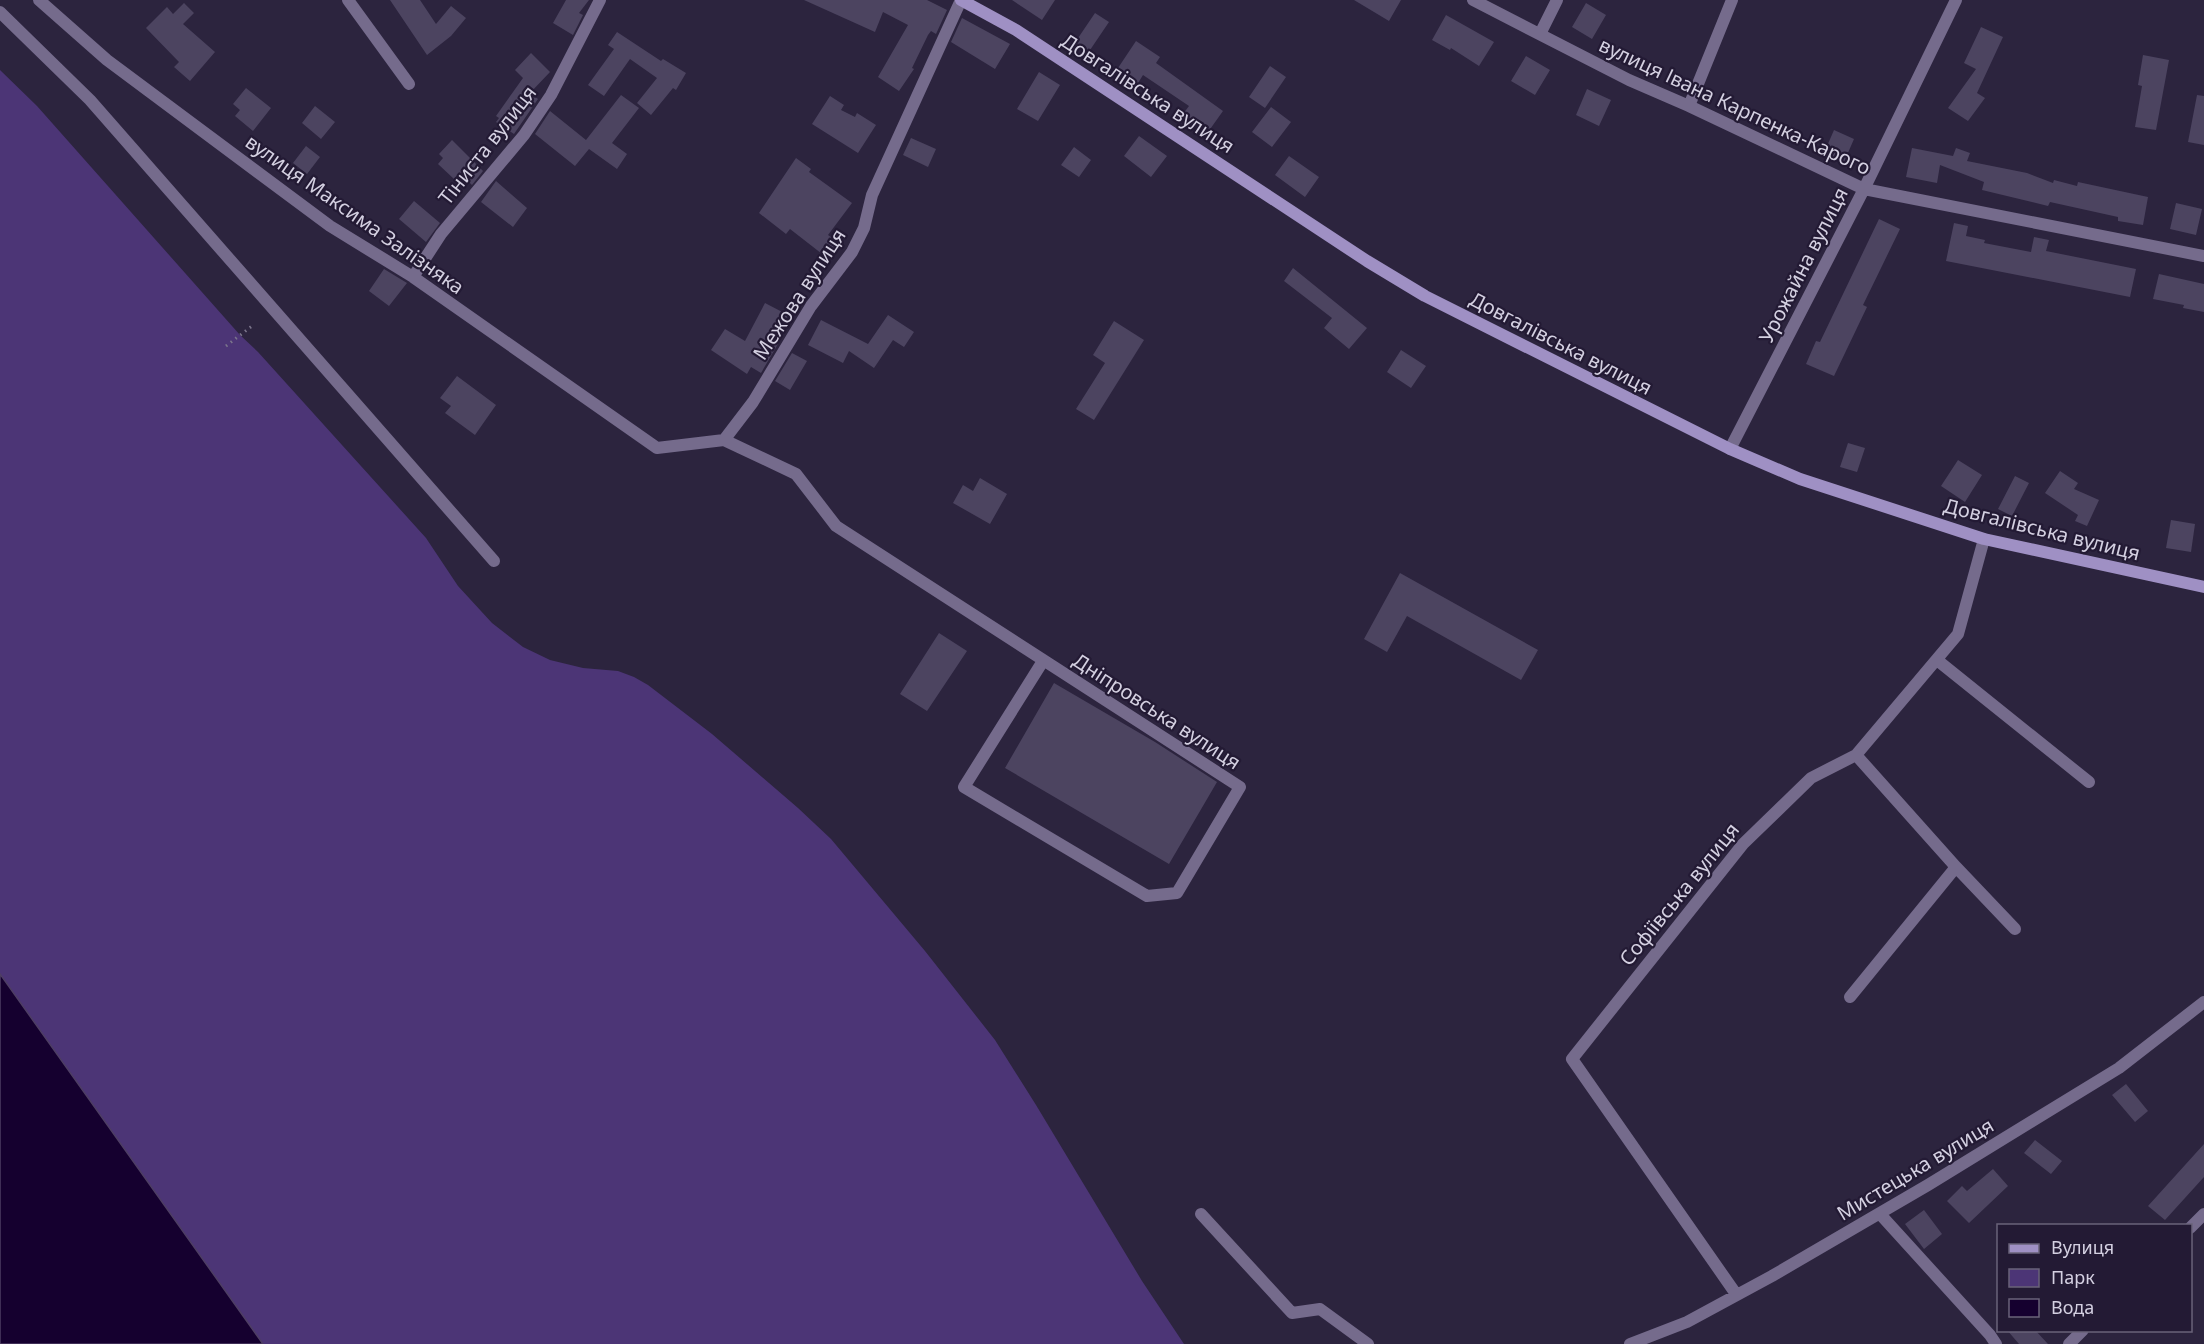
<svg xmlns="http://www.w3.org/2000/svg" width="2204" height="1344" font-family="'Noto Sans',sans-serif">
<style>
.green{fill:#4c3576}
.water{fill:#15002f;stroke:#4e3e64;stroke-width:1.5}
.building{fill:#4c4460}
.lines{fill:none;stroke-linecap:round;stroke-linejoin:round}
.path{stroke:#7c768c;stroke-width:3;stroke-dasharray:1.5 4.5;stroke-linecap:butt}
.street{stroke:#756b8c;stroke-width:12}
.secondary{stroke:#9f90c4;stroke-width:12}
.labels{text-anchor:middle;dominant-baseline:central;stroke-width:4.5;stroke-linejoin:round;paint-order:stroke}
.street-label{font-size:20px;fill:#d4d0e1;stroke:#231a34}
</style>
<rect width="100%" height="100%" fill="#2c243e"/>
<!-- green -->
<path class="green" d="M0 70 37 106 240 335 258 352 426 538 458 586 492 623 523 647 550 660 583 668 618 671 634 677 648 685 712 734 798 808 831 839 925 951 995 1040 1036 1105 1142 1281 1184 1344H263L0 974Z"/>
<!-- water -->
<path class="water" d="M0 974 263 1344H0Z"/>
<!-- building -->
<path class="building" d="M390 0H420L436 24 451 6 466 18 451 36 427 55Z
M566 0H589L579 13 583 15 573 35 553 23Z
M804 0H927L947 10 936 34 931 31 928 35 912 68 914 69 899 91 878 77 908 25 883 12 875 32Z
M1012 0H1055L1042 20Z
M1354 0H1401L1389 21Z
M184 3 194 13 183 24 215 52 190 81 174 67 179 62 146 28 167 7 173 14Z
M1586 3 1606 15 1592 39 1572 27Z
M1095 13 1109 22 1088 53 1074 44Z
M1446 15 1494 42 1479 66 1451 48 1450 50 1432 40Z
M962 18 1010 44 995 69 951 42Z
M1981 27 2003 37 1977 93 1985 98 1968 121 1948 108 1976 69 1964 63Z
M617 32 661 61 663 59 686 73 676 90 673 88 651 115 637 103 657 78 630 59 604 96 588 85 614 49 608 45Z
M1136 41 1160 57 1156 63 1223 111 1208 132 1183 114 1189 106 1143 75 1135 88 1114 74Z
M531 53 550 72 530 93 538 99 514 134 496 122 499 118 496 116 523 78 515 70Z
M2143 55 2169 60 2156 130 2135 127 2142 86 2138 85Z
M1526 56 1550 70 1535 95 1511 81Z
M1270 66 1286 77 1265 108 1249 97Z
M1039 72 1060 85 1038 121 1017 109Z
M246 88 271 108 253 131 235 116 240 110 233 104Z
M1587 89 1611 100 1599 126 1576 115Z
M621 95 639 108 612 143 627 154 617 169 589 149 575 166 535 134 550 111 586 140Z
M2197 95 2204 96V145L2188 142Z
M830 96 844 105 841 110 855 117 857 113 876 125 858 153 812 124Z
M315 106 335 122 321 139 302 123Z
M1271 107 1291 122 1272 147 1252 132Z
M1834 130 1854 139 1844 162 1824 153Z
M1139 136 1167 156 1151 177 1124 156Z
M911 138 936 149 928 167 903 155Z
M452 140 483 171 472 185 460 173 454 179 438 164 443 158 439 154Z
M306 146 320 157 307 174 293 163Z
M1074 147 1091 160 1079 177 1061 165Z
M1912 148 1953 156 1956 148 1970 153 1967 161 2027 173 2053 183 2054 180 2077 186 2078 182 2148 197 2143 225 2118 221V217L2050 202 2048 206 1982 190 1984 182 1940 165 1937 183 1906 177Z
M1289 156 1319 177 1305 197 1275 175Z
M796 158 811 169 809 172 852 203 828 235 838 242 826 257 790 229 786 234 759 213Z
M496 181 527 208 513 227 481 202Z
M414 201 440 223 426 242 399 219Z
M2176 203 2202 209 2196 235 2170 229Z
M1879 219 1900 229 1863 305 1867 307 1834 376 1806 364 1816 341 1820 342Z
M1954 223 1968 226 1966 236 1985 240 1984 243 2031 252 2034 237 2049 240 2046 251 2136 269 2130 297 1946 261Z
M1293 268 1367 328 1349 349 1324 328 1332 318 1284 281Z
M384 269 407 283 389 306 369 291Z
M2159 274 2204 284V312L2183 308 2184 305 2153 299Z
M765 303 788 315 774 342 778 344 761 373 751 367 747 374 711 350 725 329 745 341Z
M888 315 914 332 904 347 893 340 874 368 849 351 843 363 808 345 821 320 868 344Z
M1114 321 1144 340 1094 420 1076 409 1105 363 1093 355Z
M1401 350 1426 366 1411 388 1387 372Z
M792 353 807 361 790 390 775 381Z
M457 376 496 405 475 435 445 413 451 406 440 398Z
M1848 443 1865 448 1857 472 1840 467Z
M1958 460 1982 475 1965 502 1941 486Z
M2060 471 2078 483 2074 489 2099 500 2087 526 2075 521 2078 515 2045 493Z
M2015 476 2029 483 2012 516 1998 509Z
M980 478 1007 494 990 524 953 503 963 485 973 491Z
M2171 520 2195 524 2191 552 2166 548Z
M1400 573 1538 650 1521 680 1407 616 1387 652 1364 639Z
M939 633 967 651 927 711 900 694Z
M1054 683 1155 742 1217 782 1169 864 1005 768Z
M2126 1084 2148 1111 2135 1122 2112 1095Z
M2035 1140 2062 1161 2051 1174 2024 1153Z
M2204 1144V1177L2165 1220 2148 1206Z
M1993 1169 2008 1186 1969 1223 1947 1201 1962 1186 1967 1191Z
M1924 1210 1942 1234 1924 1249 1905 1224Z
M2007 1330H2035L2048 1344H2019Z"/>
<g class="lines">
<!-- path -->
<path class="path" d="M226 346 252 326"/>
<!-- street -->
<path class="street" d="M39 0 107 60 330 226 413 277 657 448 724 440 753 402 811 306 852 252 864 228 872 195 961 0
M348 0 409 84
M1473 0 1629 80 1689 106 1864 189 2204 256
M0 12 90 100 494 561
M1540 34 1557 0
M1689 106 1732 0
M413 277 441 234 524 135 551 95 600 0
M724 440 796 474 836 526 1240 787 1177 893 1147 896 964 787 1043 661
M1730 449 1864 189 1956 0
M1937 660 2089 782
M1856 755 1956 867 2015 929
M1850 997 1956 867
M1201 1214 1292 1313 1320 1309 1368 1344
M1880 1214 1990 1335 1996 1344
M2190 1228 2204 1214
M1736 1294 1572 1059 1743 844 1811 778 1856 755 1958 634 1984 539
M1630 1344 1687 1322 1772 1276 1928 1185 2119 1068 2204 1002
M2069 1344 2083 1330"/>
<!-- secondary -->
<path class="secondary" d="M961 0 1016 30 1367 261 1425 296 1730 449 1800 479 1984 539 2204 587"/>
</g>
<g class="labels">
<!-- street labels -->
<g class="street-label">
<text transform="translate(1148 93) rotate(33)">Довгалівська вулиця</text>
<text transform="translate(1735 106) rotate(25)">вулиця Івана Карпенка-Карого</text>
<text transform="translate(487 145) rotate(-52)">Тіниста вулиця</text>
<text transform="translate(355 214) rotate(35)">вулиця Максима Залізняка</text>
<text transform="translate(1803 265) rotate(-63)">Урожайна вулиця</text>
<text transform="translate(799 294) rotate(-57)">Межова вулиця</text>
<text transform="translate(1561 343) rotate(27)">Довгалівська вулиця</text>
<text transform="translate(2042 529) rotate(14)">Довгалівська вулиця</text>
<text transform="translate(1157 711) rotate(33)">Дніпровська вулиця</text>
<text transform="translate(1679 894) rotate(-51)">Софіївська вулиця</text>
<text transform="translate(1915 1169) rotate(-31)">Мистецька вулиця</text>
</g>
</g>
<!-- legend -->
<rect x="1997" y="1224" width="195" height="108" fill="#231a34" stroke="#6a6379" stroke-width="1.5"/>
<rect x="2009" y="1244" width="30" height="9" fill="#9f90c4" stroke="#6a6379" stroke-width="1.5"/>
<text x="2051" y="1254" font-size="18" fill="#d4d0e1">Вулиця</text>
<rect x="2009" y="1269" width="30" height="18" fill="#4c3576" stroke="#6a6379" stroke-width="1.5"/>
<text x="2051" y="1284" font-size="18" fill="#d4d0e1">Парк</text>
<rect x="2009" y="1299" width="30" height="18" fill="#15002f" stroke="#6a6379" stroke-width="1.5"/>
<text x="2051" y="1314" font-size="18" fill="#d4d0e1">Вода</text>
</svg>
